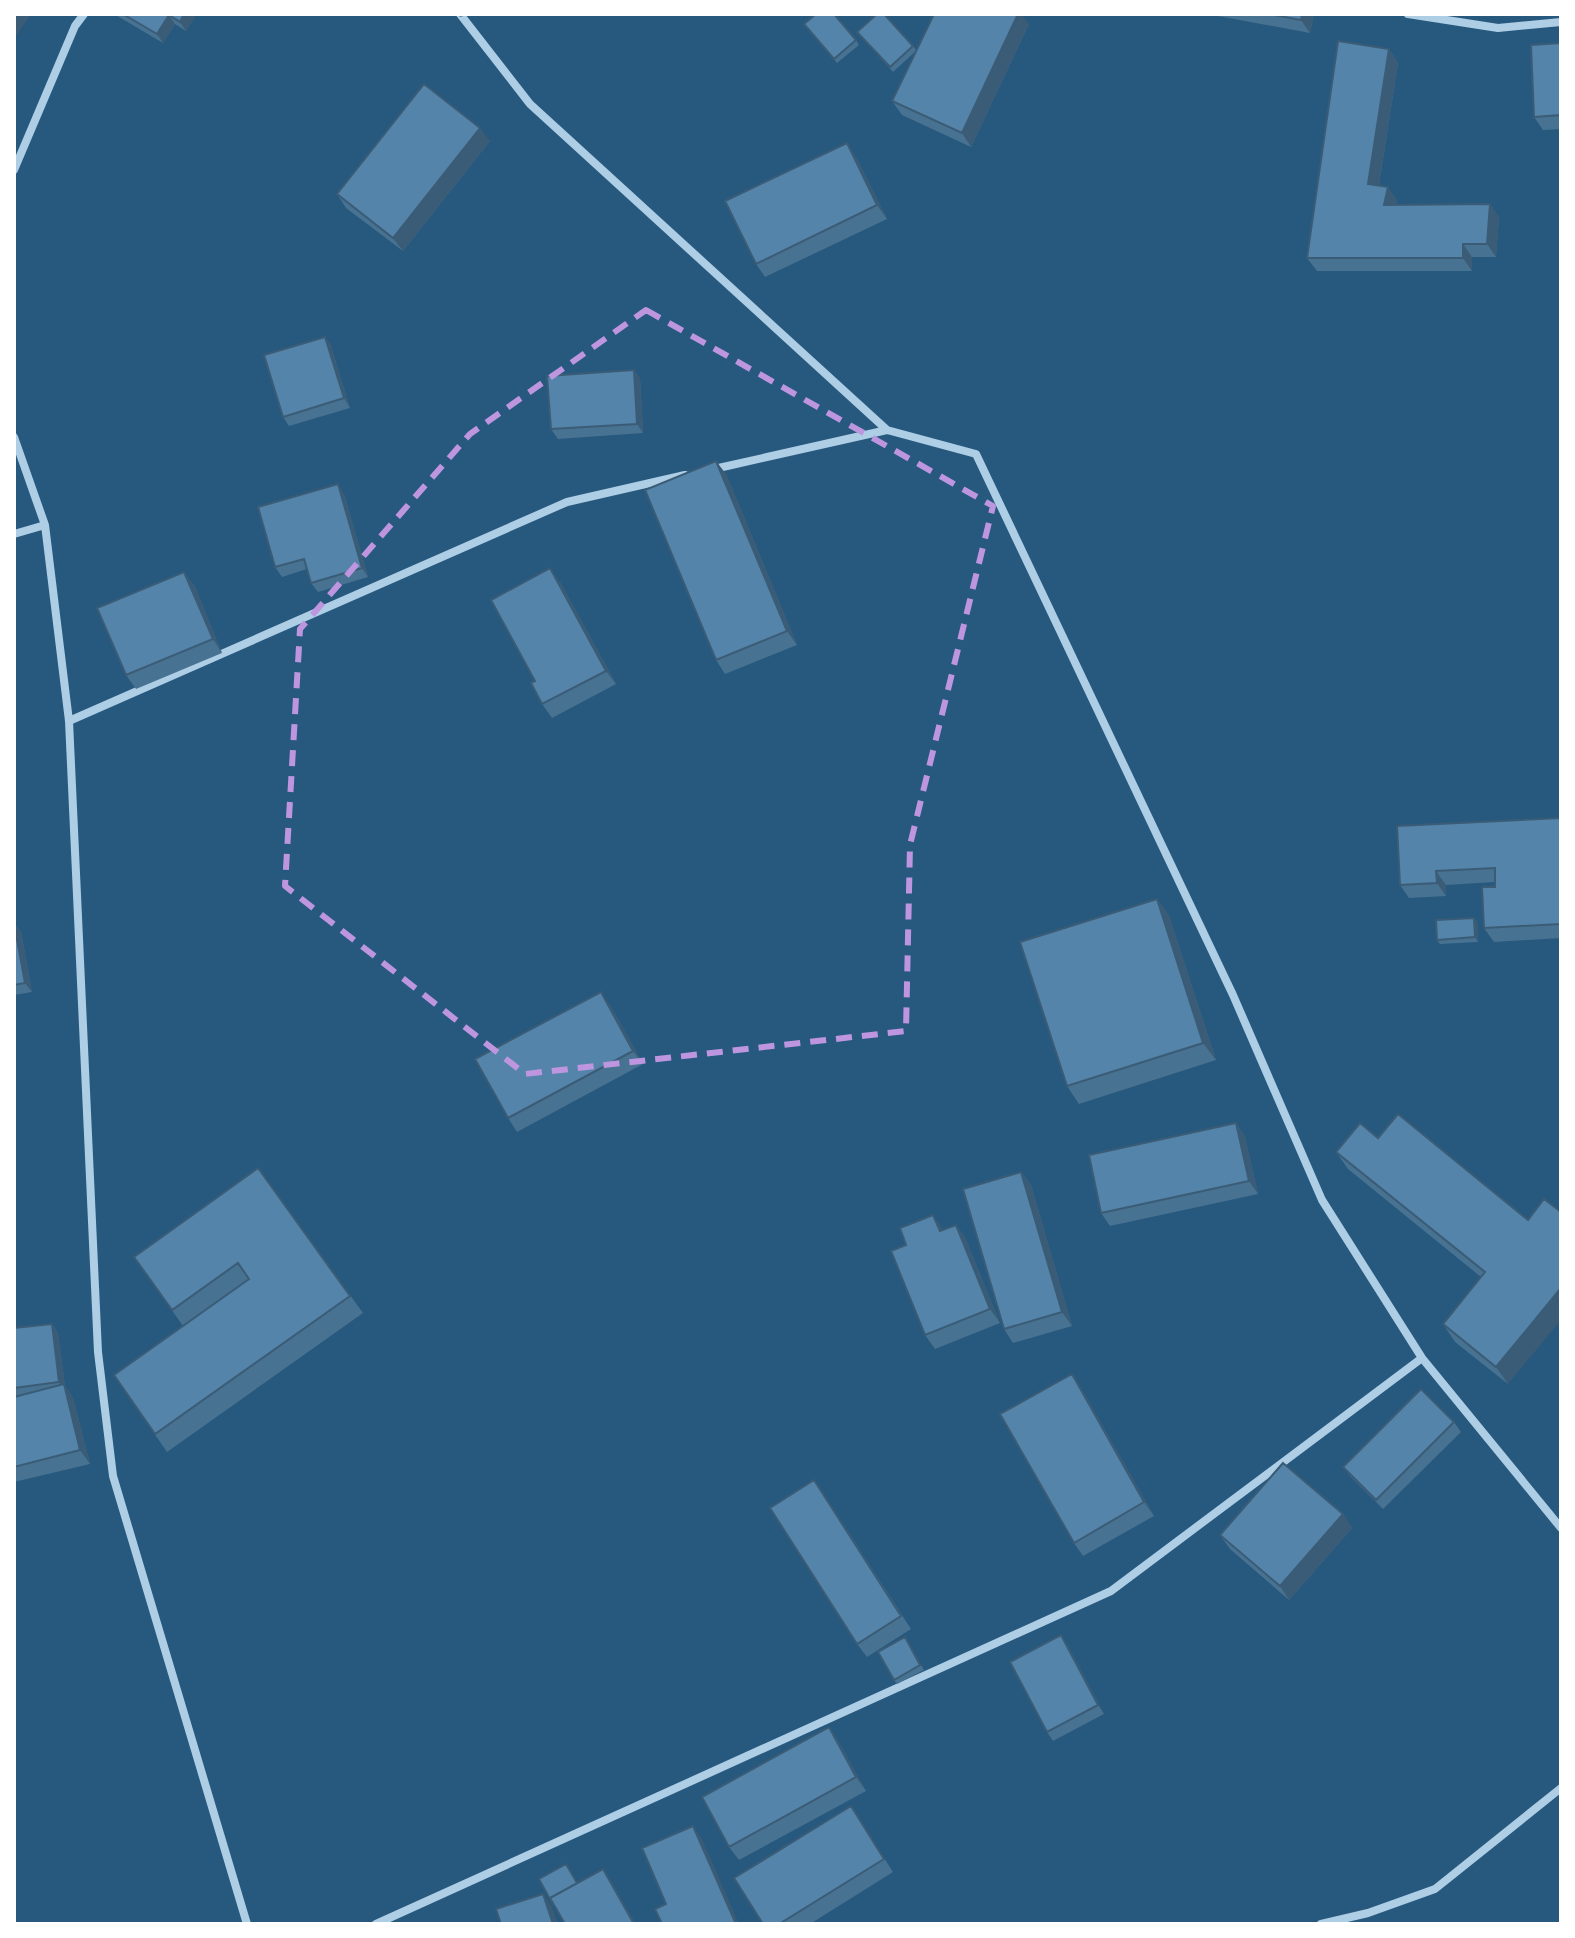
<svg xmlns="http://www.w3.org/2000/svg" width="1575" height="1938" font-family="'Source Sans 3',sans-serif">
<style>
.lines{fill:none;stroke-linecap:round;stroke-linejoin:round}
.street{stroke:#aecee5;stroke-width:8}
.wall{fill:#487291}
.shaded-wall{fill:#3b5c76}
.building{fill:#5484a9;stroke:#3b5c76;stroke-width:2}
.marked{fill:none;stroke:#bd96df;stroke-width:6;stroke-dasharray:16 10;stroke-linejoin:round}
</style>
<rect width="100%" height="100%" fill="#27587e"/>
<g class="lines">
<!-- street -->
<path class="street" d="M460 14 530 104 887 430
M1408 14 1498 28 1561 22
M14 170 75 26 84 14
M14 437 45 525 69 721 98 1352 113 1476 247 1924
M714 469 887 430 976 454 1233 995 1322 1200 1422 1358 1561 1528
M14 534 45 525
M69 721 567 502 685 475
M376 1924 1111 1591 1422 1358
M1321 1924 1368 1913 1435 1889 1561 1788"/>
</g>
<!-- wall -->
<path class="wall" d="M114 14H196L186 31 175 24 163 43Z
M458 14H471L460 17Z
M1207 14H1314L1310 33Z
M1029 24 971 147 902 115 892 101 916 51 893 72 857 32 913 46 916 50Z
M808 28 856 40 859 45 837 63Z
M1561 43V129L1543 130 1534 117Z
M1389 49 1398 63 1379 185 1397 200 1396 205 1490 204 1499 218 1496 257H1472V271H1317L1307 258Z
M490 141 403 251 346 208 337 194Z
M856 157 887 219 765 277 756 264Z
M325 337 331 346 350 408 289 426 283 417Z
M634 370 640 379 643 433 558 439 551 429Z
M726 474 797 645 725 674 716 660Z
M344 494 368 577 318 592 311 583 307 569 282 577 275 567Z
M560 582 616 684 552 718 542 704 535 681Z
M194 585 222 653 136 689 126 675Z
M1561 818V938L1494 942 1484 928 1495 887V882L1446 885V896L1409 898 1400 885Z
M1157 899 1169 916 1216 1060 1079 1104 1067 1086Z
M1474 918 1478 923V942L1440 944 1437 940Z
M14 923 21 932 32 992 14 995Z
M610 1005 643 1064 517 1132 508 1118Z
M1236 1123 1245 1137 1258 1194 1110 1226 1101 1213Z
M1336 1152 1528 1220 1508 1384 1455 1342 1443 1324 1481 1277 1348 1169Z
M258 1168 363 1313 167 1452 114 1375 183 1326 134 1257Z
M1021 1172 1031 1185 1072 1326 1013 1343 1004 1329Z
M956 1225 965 1238 1000 1323 935 1349 925 1335 943 1230Z
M52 1324 58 1333 65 1386 73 1398 90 1464 14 1482V1328Z
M1081 1388 1154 1516 1083 1556 1074 1543Z
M1454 1422 1461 1432 1383 1509 1350 1476 1343 1467Z
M823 1493 911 1629 867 1657 857 1644Z
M1343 1514 1352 1528 1289 1600 1230 1549 1220 1535Z
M905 1637 924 1670 897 1684 894 1680Z
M1067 1644 1104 1714 1053 1741 1047 1732Z
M829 1727 838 1741 866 1791 739 1860 729 1847Z
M860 1820 893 1872 810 1924H763Z"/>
<!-- shaded-wall -->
<path class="shaded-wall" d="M14 14H31L14 39Z
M184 14H196L186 31 180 22Z
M1018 14H1021L1029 24 971 147 962 133Z
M1302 14H1314L1310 33 1301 20Z
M169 15 175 24 163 43 157 34Z
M1389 49 1398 63 1377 197 1368 184Z
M480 128 490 141 403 251 393 238Z
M847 143 856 157 887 219 877 205Z
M1388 187 1397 200 1394 218 1384 205Z
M1490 204 1499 218 1496 257 1487 244Z
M1463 244 1472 257V271L1463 258Z
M325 337 331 346 350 408 344 398Z
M634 370 640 379 643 433 637 424Z
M716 461 726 474 797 645 787 631Z
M338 484 344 494 368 577 362 568Z
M550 568 560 582 616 684 606 671Z
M184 572 194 585 222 653 213 639Z
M1436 871 1446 885V896L1437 883Z
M1157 899 1169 916 1216 1060 1203 1043Z
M1474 918 1478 923V942L1475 937Z
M14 923 21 932 32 992 25 983Z
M601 992 610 1005 643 1064 633 1051Z
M1236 1123 1245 1137 1258 1194 1249 1181Z
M1021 1172 1031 1185 1072 1326 1062 1312Z
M933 1215 942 1228 950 1245 940 1231Z
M956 1225 965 1238 1000 1323 990 1309Z
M1561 1288V1320L1508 1384 1496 1367Z
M52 1324 58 1333 65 1386 73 1398 90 1464 80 1450 66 1391 59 1382Z
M1072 1374 1081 1388 1154 1516 1144 1502Z
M1343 1514 1352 1528 1289 1600 1280 1586Z
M1061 1635 1067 1644 1104 1714 1098 1705Z
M829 1727 838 1741 866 1791 856 1777Z
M693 1826 702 1839 739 1924H736Z
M603 1869 612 1883 636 1924H634Z
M543 1894 552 1907 558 1924H553Z"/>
<!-- building -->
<path class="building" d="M123 14H184L180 22 169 15 157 34Z
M816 14H834L856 40 834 59 804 24Z
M877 14H884L913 46 890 67 857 32Z
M934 14H1018L962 133 892 101Z
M1269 14H1302L1301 20Z
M1338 41 1389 49 1368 184 1388 187 1384 205 1490 204 1487 244H1463V258H1307Z
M1561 43V115L1534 117 1531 45Z
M424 84 480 128 393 238 337 194Z
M847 143 877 205 756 264 725 201Z
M325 337 344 398 283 417 264 355Z
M634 370 637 424 551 429 547 376Z
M716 461 787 631 716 660 645 490Z
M338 484 362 568 311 583 304 559 275 567 258 507Z
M550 568 606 671 542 704 531 683 535 681 491 600Z
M184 572 213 639 126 675 97 608Z
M1561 818V924L1484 928 1482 887H1495V868L1436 871 1437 883 1400 885 1397 826Z
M1157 899 1203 1043 1067 1086 1020 942Z
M1474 918 1475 937 1437 940 1436 920Z
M14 923 25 983 14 985Z
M601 992 633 1051 508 1118 475 1059Z
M1398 1114 1528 1220 1544 1199 1561 1212V1288L1496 1367 1443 1324 1485 1272 1336 1152 1360 1123 1378 1138Z
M1236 1123 1249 1181 1101 1213 1089 1155Z
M258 1168 350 1296 155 1434 114 1375 249 1279 238 1263 172 1310 134 1257Z
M1021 1172 1062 1312 1004 1329 963 1189Z
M933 1215 940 1231 956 1225 990 1309 925 1335 891 1251 906 1245 900 1228Z
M52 1324 59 1382 14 1388V1328Z
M1072 1374 1144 1502 1074 1543 1000 1414Z
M64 1384 80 1450 14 1467V1397Z
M1421 1389 1454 1422 1376 1500 1343 1467Z
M1283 1463 1343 1514 1280 1586 1220 1535Z
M814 1480 901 1616 857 1644 770 1508Z
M1061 1635 1098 1705 1047 1732 1010 1662Z
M905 1637 920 1665 894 1680 878 1652Z
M829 1727 856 1777 729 1847 702 1797Z
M851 1806 884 1859 779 1924H763L734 1878Z
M693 1826 736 1924H662L655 1909 666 1904 642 1848Z
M566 1864 577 1883 550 1898 553 1905 539 1879Z
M603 1869 634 1924H565L550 1898Z
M543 1894 553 1924H501L496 1909Z"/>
<!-- marked area -->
<path class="marked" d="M646 310 993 506 910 845 906 1031 525 1074 285 886 300 629 470 434Z"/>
<!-- border -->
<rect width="1575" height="1938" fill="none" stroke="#ffffff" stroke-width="32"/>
</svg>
